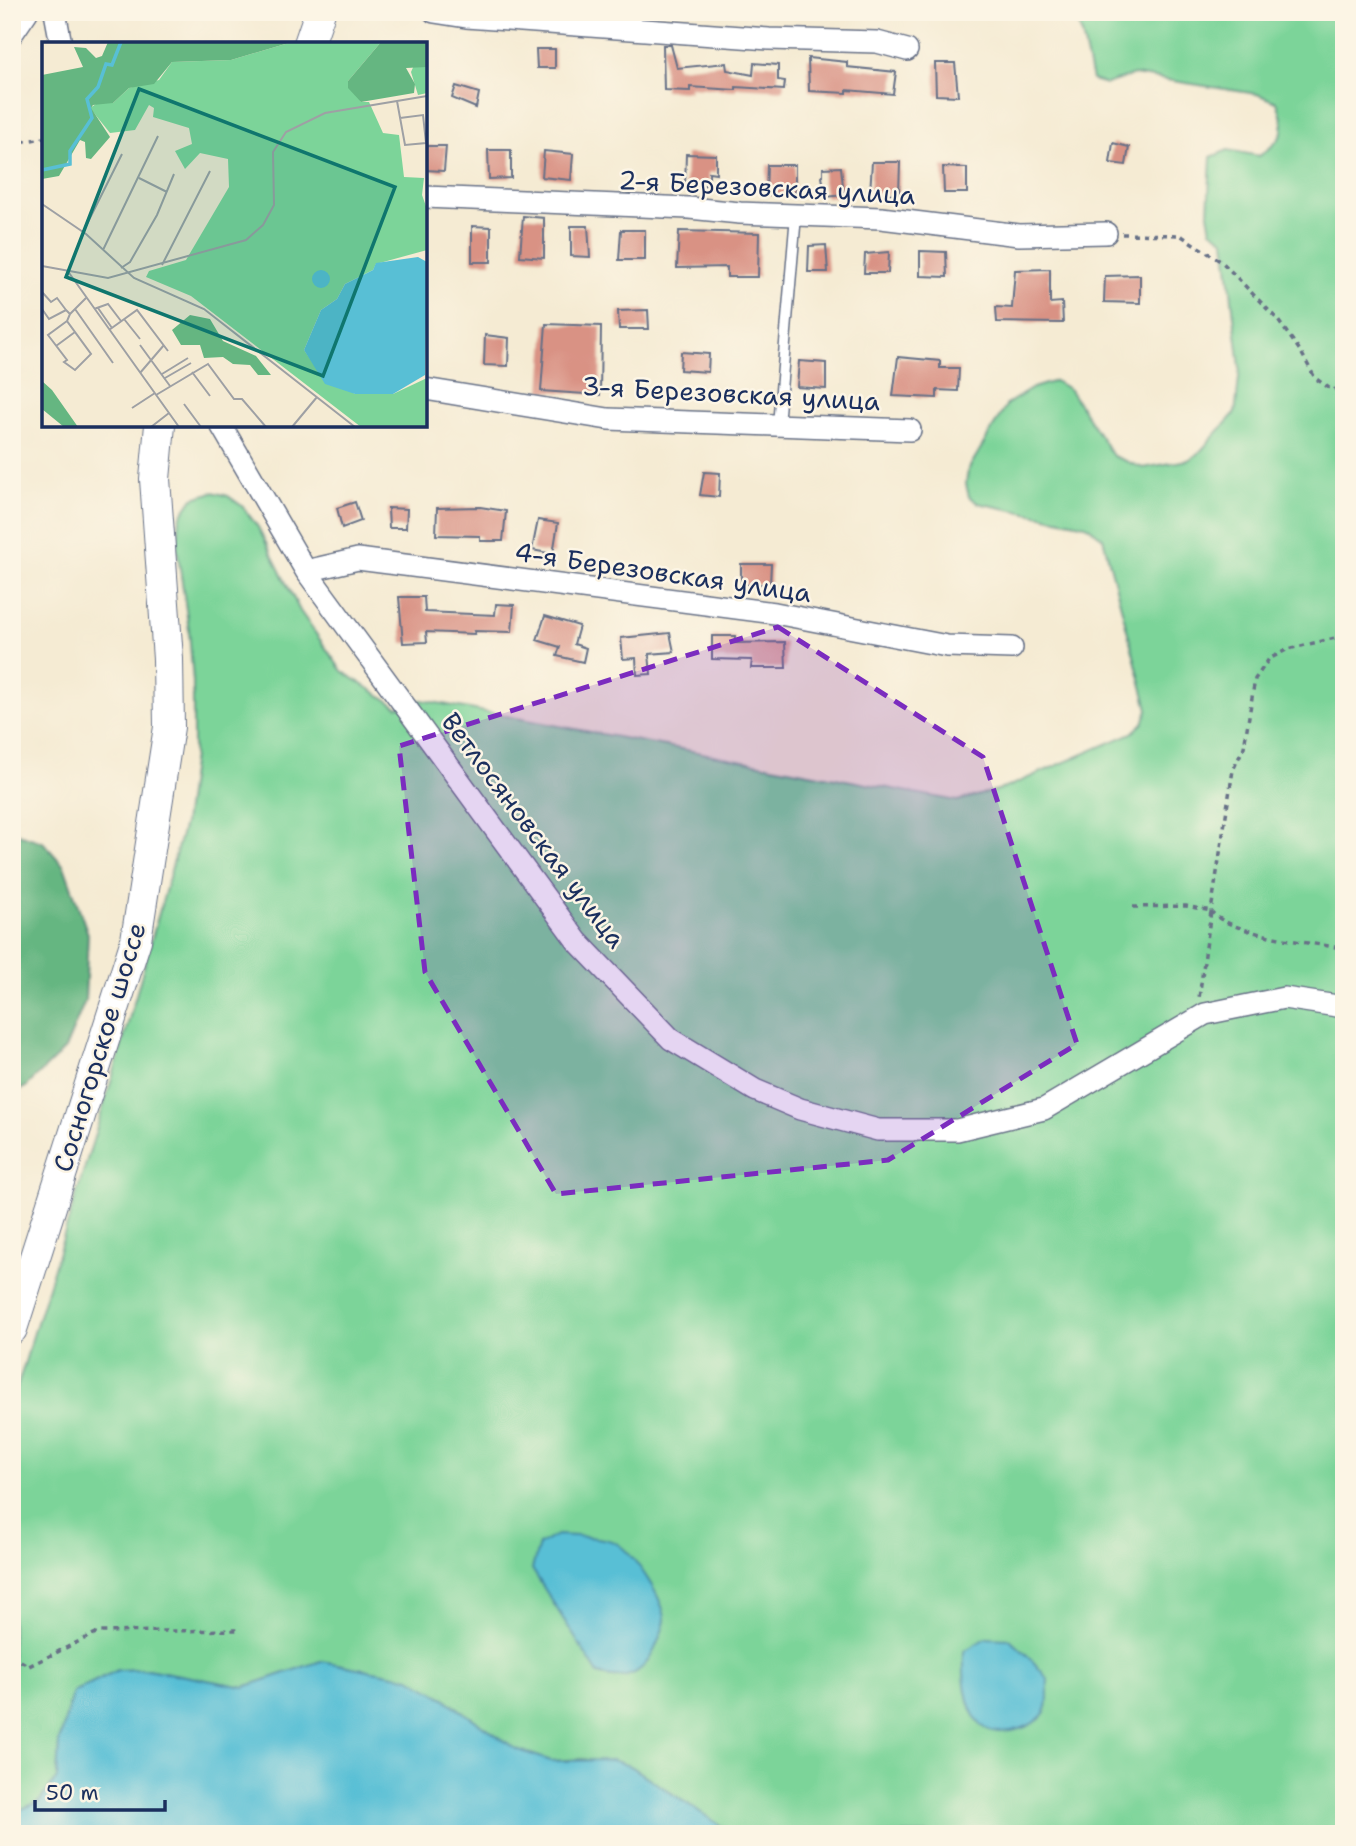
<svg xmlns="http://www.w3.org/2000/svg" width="1356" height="1846" font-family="'Shantell Sans',sans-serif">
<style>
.green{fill:#7cd499;stroke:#4c827c;stroke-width:2}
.forest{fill:#65b681;stroke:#407270;stroke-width:2}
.water{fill:#58bfd5;stroke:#3a779a;stroke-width:2}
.building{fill:#d99284}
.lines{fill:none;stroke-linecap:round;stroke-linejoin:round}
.service-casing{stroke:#677187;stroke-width:13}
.minor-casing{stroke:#677187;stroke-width:24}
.secondary-casing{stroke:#677187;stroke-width:32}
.path{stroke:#677187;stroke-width:3.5;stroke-dasharray:5 5;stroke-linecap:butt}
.service{stroke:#fff;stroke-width:10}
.minor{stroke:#fff;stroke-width:21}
.secondary{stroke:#fff;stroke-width:30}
.marked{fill:#7b2cbf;fill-opacity:0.2;stroke:#7b2cbf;stroke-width:5;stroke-dasharray:14 9;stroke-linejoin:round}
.labels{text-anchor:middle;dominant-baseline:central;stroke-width:5;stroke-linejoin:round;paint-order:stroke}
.street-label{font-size:26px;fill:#1b2f5e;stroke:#fcf5e5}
.inset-river{fill:none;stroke:#58bfd5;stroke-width:3.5}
.inset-road{fill:none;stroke:#9ea0a4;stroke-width:2}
.view{fill:#0f766e;fill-opacity:0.15;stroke:#0f766e;stroke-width:3.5}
.inset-edge{fill:none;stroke:#1b2f5e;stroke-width:3.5}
</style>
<rect width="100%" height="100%" fill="#fcf5e5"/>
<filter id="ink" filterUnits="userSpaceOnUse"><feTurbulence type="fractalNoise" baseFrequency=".0143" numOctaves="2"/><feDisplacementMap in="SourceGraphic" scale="14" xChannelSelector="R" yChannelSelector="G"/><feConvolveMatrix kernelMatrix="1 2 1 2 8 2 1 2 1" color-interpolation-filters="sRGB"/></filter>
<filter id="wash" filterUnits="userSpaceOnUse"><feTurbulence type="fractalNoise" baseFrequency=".00686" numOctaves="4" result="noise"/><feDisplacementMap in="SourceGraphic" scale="28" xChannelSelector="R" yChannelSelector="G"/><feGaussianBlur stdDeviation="1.57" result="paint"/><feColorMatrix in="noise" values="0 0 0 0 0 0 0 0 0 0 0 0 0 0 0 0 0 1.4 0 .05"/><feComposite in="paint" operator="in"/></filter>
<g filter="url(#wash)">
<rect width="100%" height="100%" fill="#f5ebd3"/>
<!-- green -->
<path class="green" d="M1073 12H1344V1834H733L632 1767 582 1759 551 1761 516 1749 439 1695 347 1666 321 1661 244 1687 147 1669 118 1670 73 1692 59 1743 57 1778 39 1802 12 1813V1404L118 1059 184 824 193 756V682L189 630 177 548 180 517 193 498 213 492 228 496 242 506 258 527 300 611 342 671 398 707 422 700 957 801 1005 788 1132 733 1143 723 1148 709 1103 538 1086 525 978 503 969 497 966 484 968 470 1007 404 1033 388 1055 381 1070 390 1113 456 1143 468 1188 460 1198 454 1235 413 1237 398 1240 367 1225 240 1211 230 1208 214 1211 157 1228 150 1259 156C1284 138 1288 132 1277 102L1257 94 1134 75 1106 84 1092 80 1082 34Z"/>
<!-- forest -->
<path class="forest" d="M12 832 43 842 64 866 88 934 85 1001 65 1049 26 1087 12 1094Z"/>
<!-- water -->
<path class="water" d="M557 1535C571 1536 604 1536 616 1543 634 1554 663 1598 665 1619 665 1625 661 1633 659 1639 648 1670 630 1684 598 1674L532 1569 539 1545Z
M986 1638 1010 1639 1030 1658 1048 1679C1047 1687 1049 1699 1047 1707 1042 1726 1002 1739 985 1728 964 1714 963 1673 964 1651Z
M321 1661 410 1678 439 1695 516 1749 551 1761 612 1760 632 1767 733 1834H12V1813L39 1802 57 1778 59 1743 73 1692 118 1670 147 1669 244 1687Z"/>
<g id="blocks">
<!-- building -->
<path class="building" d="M663 45H671L677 68 726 63 727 70 753 75 754 63 778 65V80L785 81 784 90 736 87V90L690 87V91L664 90Z
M536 49H555V68H537Z
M808 58 847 62V67L896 72 893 94 847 90V93L809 91Z
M935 63H955L958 96 936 95Z
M456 86 479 93 476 108 452 98Z
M1113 143 1129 147 1126 165 1110 163Z
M425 146H446L444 171 425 170Z
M488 150H511V178L489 179Z
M544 151 573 154 571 180 542 177Z
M686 154 716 155V173L709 172V185L685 186Z
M872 162H900L899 194 870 193Z
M767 165H795V195H766Z
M841 167 844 195 826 197 822 177 823 176V168Z
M943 167 967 168V193H944Z
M523 216 544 218V258L520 256Z
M472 226 491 227V262H472Z
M571 226H588L590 257 571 256Z
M621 230H645V260H619Z
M679 231 759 233 758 277H727V267L677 268Z
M826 245 828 272H808L809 246Z
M920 251 946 252 947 277 920 276Z
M889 252 888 273H864L865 254Z
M1050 269V303L1062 302 1063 323 997 322 996 307 1012 308 1015 270Z
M1140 275V303L1104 302 1105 276Z
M648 310 649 329H619L618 311Z
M546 324 601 326 600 395 541 391Z
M485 335 509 338 508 366 484 365Z
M681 352 709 354 708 372 680 370Z
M898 357 940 361V368H959L958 391 937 390V398L893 396Z
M799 361 826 363V389L797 387Z
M704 472 720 473 719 497 700 495Z
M355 502 361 521 342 528 337 508Z
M480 507 506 511 503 541H480V536L436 535 437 508Z
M388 508 407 509 406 528H389Z
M538 520 558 523 553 554 532 550Z
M741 564H771L770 584 741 585Z
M399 597H424L425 612 495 615 496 604 514 605 512 632 474 631 475 634 426 632 427 642 403 643Z
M545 616 579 626 574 644 586 648 583 662 557 656 560 647 537 640Z
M670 633 674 652 649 654 651 674 637 675 636 658 623 659 621 638Z
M712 636H735V643L785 642 786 668H751L752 660 712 659Z"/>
</g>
</g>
<g filter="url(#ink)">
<use href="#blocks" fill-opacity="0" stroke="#677187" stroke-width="2"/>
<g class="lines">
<defs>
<path id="service" d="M778 425 796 215"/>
<path id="minor" d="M55 12 61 44
M434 12 466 17 769 39 877 42 907 50
M12 34 27 12
M425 197 689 208 740 213 881 218 1019 235 1106 233
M425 389 608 419 910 430
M221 425 306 571 577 941 671 1039 755 1090 800 1109 878 1130H957L1044 1109 1205 1014 1284 998 1344 1007
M306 571 358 559 775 613 947 646 1012 648"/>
<path id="secondary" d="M309 44 320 12
M12 1329 136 940 169 727 168 659 155 479 160 425"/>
</defs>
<!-- service casing -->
<use href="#service" class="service-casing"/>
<!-- minor casing -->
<use href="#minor" class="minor-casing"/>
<!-- secondary casing -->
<use href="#secondary" class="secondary-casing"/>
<!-- path -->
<path class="path" d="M12 143 44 138
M1122 234 1180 235 1222 262 1277 319 1301 352 1315 378 1332 390 1344 387
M1344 636 1288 649 1269 659 1255 679 1244 747 1233 770 1211 911C1228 934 1314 944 1344 948
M1133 907 1186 906 1211 911 1199 998
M12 1656 29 1666 98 1632 239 1630"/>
<!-- service -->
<use href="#service" class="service"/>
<!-- minor -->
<use href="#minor" class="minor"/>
<!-- secondary -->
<use href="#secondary" class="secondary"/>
</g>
</g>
<!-- marked area -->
<path class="marked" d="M778 627 983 757 1077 1044 888 1160 556 1194 425 972 399 746Z"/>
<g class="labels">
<!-- street labels -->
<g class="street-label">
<text transform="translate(767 187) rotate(3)">2-я Березовская улица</text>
<text transform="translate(731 393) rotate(3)">3-я Березовская улица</text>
<text transform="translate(663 572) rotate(8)">4-я Березовская улица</text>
<text transform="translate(534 830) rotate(53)">Ветлосяновская улица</text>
<text transform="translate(99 1047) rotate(-73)">Сосногорское шоссе</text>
</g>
</g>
<!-- overview -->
<g transform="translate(42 42)">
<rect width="385" height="385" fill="#f5ebd3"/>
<path d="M250 0H339L306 39 319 60H327L341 91 357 93 362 135 382 136 380 153 385 167V208L334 222 331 228 303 242 295 257 279 268 262 308 277 330 313 352H351L385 336V385H319L149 254 104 235 107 229 144 218 187 145 186 117 158 111 143 127 133 109 150 102 147 86 111 75 112 66 107 63 93 88 68 91 48 66 57 60 71 61 87 46 117 38 130 20 189 18ZM385 20V51L376 53 369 30 373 21Z" fill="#7cd499"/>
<path d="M66 0H250L189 18 130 20 112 42 87 46 71 61 51 63 49 66 68 95 49 117 44 116 43 100 38 98 17 134 0 137V33L41 25 32 5 44 6 54 16 60 14ZM339 0H385V25L364 26 373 42 372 51 319 60 306 46V39ZM148 273 168 277 181 299 214 314 229 333H216L208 323 191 322 181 315 162 316 158 303H139L130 288ZM0 339 10 348 36 385H22L0 367Z" fill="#65b681"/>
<path d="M376 215 385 220 383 333 351 352H313L283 342 262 308 279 268 295 257 303 242 331 228 334 221ZM270 237a9 9 0 1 1 18 0a9 9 0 1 1-18 0Z" fill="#58bfd5"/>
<path class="inset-river" d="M0 128 28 122V109L50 76 45 57 56 45 64 22 70 23 79 0"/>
<path class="inset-road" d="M355 59 363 103 384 101 381 73 358 76M97 136 125 150M0 162 44 192 92 236 162 267 313 385M41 190 80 112M61 208 116 94M120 223 168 129M0 224 66 236 204 198 221 183 232 163 231 110 244 90 283 71 385 54M79 226 88 220 115 173 132 132M25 228 137 385M0 250 9 260 15 256 24 268M56 266 70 286M0 267 7 277 24 268 28 272 44 256M33 267 71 321M52 267 66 262 79 279M82 277 98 297M25 279 6 293 25 318 22 320 33 328 49 312 25 279 28 272M67 288 95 268 126 309M98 303 128 344M14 304 33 290M150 330 168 354M98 331 122 303M120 332 146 316M123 336 149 321M114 353 166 322 192 357H200L224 385M142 362 159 385M90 366 113 351M109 385 127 371M250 385 275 355"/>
<path class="view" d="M97 47 353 145 281 334 24 235Z"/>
<rect width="385" height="385" class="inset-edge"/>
</g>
<!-- margin -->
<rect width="1356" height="1846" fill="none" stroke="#fcf5e5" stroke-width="42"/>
<!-- scale -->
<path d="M35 1800v10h130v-10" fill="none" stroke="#1b2f5e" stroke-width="3.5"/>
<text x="46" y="1800" font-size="21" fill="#1b2f5e" stroke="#fcf5e5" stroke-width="5" paint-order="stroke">50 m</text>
</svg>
